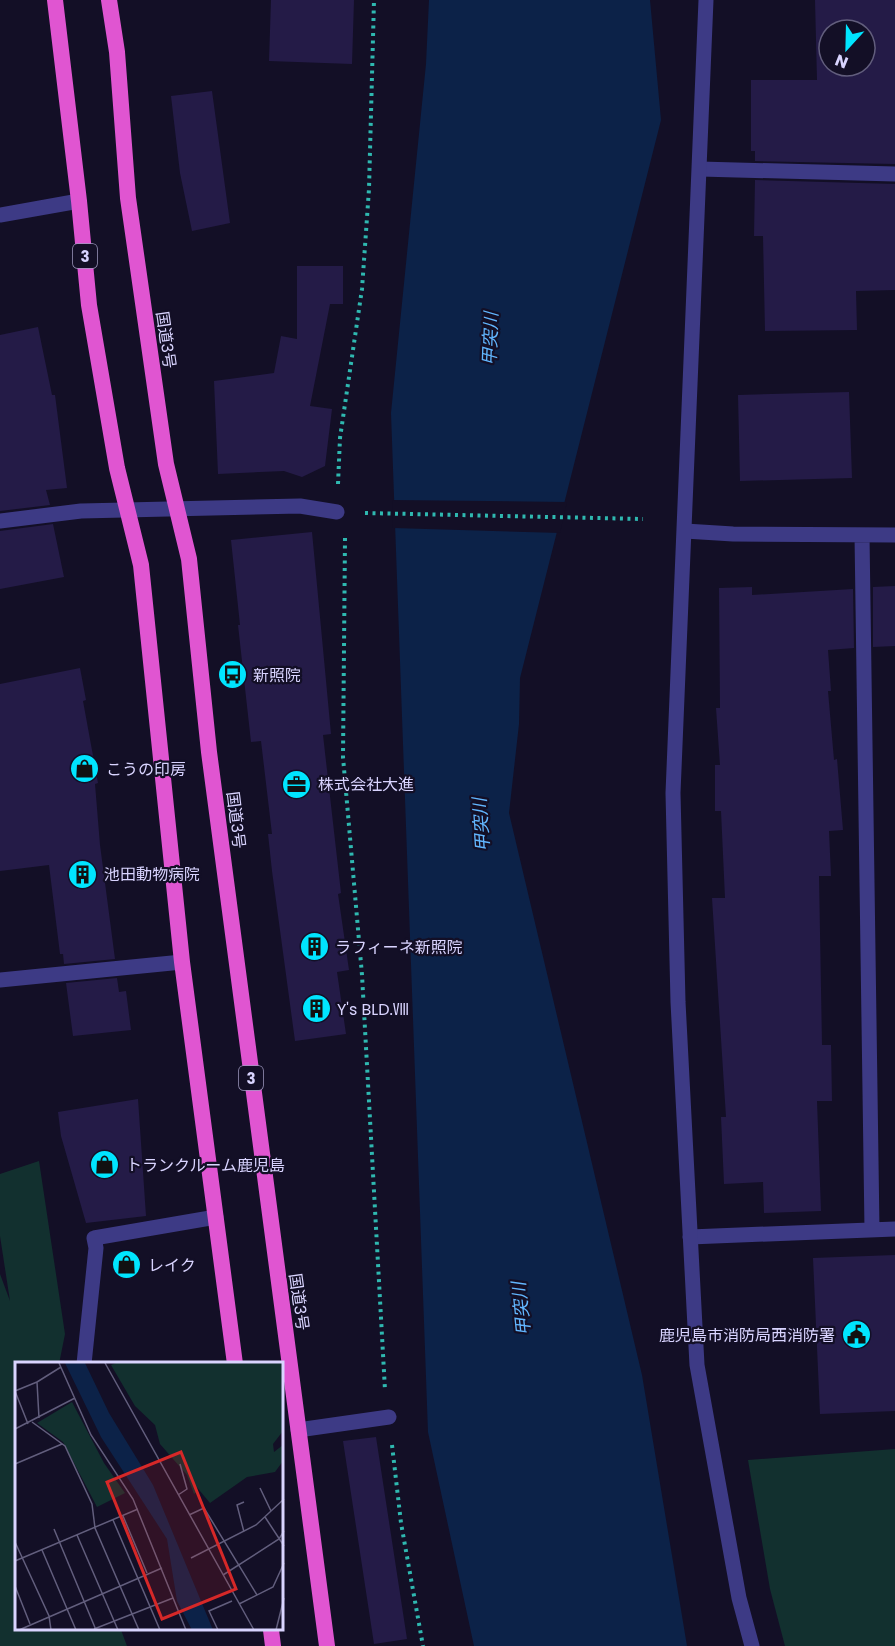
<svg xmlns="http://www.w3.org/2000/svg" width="895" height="1646" font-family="Poppins,'Noto Sans JP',sans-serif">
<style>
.green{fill:#12302f}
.water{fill:#0c2248}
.pier{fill:#130f26}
.building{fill:#241b47;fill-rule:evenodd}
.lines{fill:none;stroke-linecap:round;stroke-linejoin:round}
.path{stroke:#2fb8b0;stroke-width:4;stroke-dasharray:3 4.5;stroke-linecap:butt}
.minor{stroke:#3d3a85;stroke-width:15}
.tertiary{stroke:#3d3a85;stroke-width:15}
.trunk{stroke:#e055d1;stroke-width:16}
.labels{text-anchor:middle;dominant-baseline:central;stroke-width:4.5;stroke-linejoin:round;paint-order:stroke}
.shield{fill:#130f26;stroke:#9e99be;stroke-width:1.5}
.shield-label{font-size:15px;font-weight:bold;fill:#d9d4ff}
.street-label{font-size:16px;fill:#d9d4ff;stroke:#130f26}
.poi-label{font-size:16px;fill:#d9d4ff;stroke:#130f26;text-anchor:start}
.water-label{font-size:18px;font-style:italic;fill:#62b6ff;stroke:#130f26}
.inset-road{fill:none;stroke:#625e7d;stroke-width:1.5}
.view{fill:#d62828;fill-opacity:0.15;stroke:#d62828;stroke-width:3}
.inset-edge{fill:none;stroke:#d9d4ff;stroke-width:3}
</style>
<rect width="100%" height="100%" fill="#130f26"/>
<!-- green -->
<path class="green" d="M39 1161 65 1334 59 1364H16V1630H121L127 1646H0V1274L10 1301 0 1236V1174Z
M895 1449V1646H785L770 1589 748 1460Z"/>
<!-- water -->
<path class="water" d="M429 0H650L661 120 520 678 519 724 509 813 642 1375 687 1646H474L428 1432 391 413 426 64Z"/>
<!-- pier -->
<path class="pier" d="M392 500 567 502 560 533 393 528Z"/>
<!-- building -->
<path class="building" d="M271 0H354L352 64 269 61Z
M815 0H895V164L755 161V151H751V80H817ZM829 30H865V66H829Z
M212 91 230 223 192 231 180 173 171 96Z
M755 180 895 184V290L856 291 857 330 765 331 763 236H754Z
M297 266H343V304H330L310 406 332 409 325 466 302 477 284 471 218 474 214 381 274 373 281 336 297 339Z
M38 327 52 395H55L67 488 46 490 50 505 0 511V335Z
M849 392 852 478 740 481 738 395Z
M53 524 64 577 0 589V531Z
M312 532 331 734 323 735 341 893 338 894 349 970 337 972 346 1034 295 1041 272 871 268 834H272L261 741 251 742 238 625H240L231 540Z
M895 586V646L873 647V587Z
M752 587V595L853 589 854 648 828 650 831 691H828L834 760 837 759 843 830 829 831 831 876H819L822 1045H831L832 1101H817L821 1211 764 1213 763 1182 724 1184 721 1117H726L712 898H725L721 811H715V765H720L716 708H720L719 588Z
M80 668 86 700 83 701 98 783 95 784 100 845 115 959 64 964 63 954H60L49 865 0 871V684Z
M117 978 119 992 126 991 131 1030 73 1036 66 983Z
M138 1099 146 1216 86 1223 61 1136 58 1112Z
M895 1255V1411L820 1414 813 1258Z
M376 1437 407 1639 374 1644 343 1441Z"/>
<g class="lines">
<!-- path -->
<path class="path" d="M338 484 340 438 362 289 369 189 374 0
M365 513 643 519
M345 538 343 757 362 975 385 1390
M392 1445 401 1523 423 1646"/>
<!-- minor -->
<path class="minor" d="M700 169 895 174
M0 215 79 201
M0 521 81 511 300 506 337 512
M685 531 733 534 895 535
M862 535 872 1230
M0 980 182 962
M690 1237 895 1229
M84 1364 96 1248 94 1238 216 1217
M298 1430 389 1417"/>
<!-- tertiary -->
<path class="tertiary" d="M706 0 673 793 678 1002 697 1365 739 1598 752 1646"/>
<!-- trunk -->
<path class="trunk" d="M55 0 79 201 89 305 117 468 141 565 182 962 235 1364
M109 0 117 52 128 198 166 464 189 559 209 752 327 1646
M271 1630 273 1646"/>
</g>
<!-- icons -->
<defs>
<symbol id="bus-disc" viewBox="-11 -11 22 22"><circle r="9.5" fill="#00e5ff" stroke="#130f26"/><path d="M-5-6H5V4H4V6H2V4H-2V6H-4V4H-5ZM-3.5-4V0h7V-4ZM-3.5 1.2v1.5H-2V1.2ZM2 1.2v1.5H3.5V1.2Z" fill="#111"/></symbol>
<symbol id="shop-disc" viewBox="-11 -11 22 22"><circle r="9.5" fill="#00e5ff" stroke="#130f26"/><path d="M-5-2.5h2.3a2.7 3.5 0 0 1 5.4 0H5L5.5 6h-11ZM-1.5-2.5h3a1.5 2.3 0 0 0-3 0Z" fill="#111"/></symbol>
<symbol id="office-disc" viewBox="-11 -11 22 22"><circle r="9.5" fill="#00e5ff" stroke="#130f26"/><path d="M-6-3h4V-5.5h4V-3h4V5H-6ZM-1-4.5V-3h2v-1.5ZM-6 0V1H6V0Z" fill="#111"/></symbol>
<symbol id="building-disc" viewBox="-11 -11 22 22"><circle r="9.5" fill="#00e5ff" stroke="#130f26"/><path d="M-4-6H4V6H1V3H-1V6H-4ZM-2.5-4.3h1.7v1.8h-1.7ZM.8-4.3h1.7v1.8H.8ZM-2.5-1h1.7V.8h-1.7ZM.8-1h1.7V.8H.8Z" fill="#111"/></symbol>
<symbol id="civic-disc" viewBox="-11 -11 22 22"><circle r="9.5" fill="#00e5ff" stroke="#130f26"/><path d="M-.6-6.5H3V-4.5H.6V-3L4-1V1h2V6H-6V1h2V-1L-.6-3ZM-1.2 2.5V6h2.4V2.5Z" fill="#111"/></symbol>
</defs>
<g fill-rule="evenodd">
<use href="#bus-disc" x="216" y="658" width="33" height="33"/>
<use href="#shop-disc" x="68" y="752" width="33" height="33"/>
<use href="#office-disc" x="280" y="768" width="33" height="33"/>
<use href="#building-disc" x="66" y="858" width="33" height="33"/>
<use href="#building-disc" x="298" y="930" width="33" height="33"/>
<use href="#building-disc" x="300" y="992" width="33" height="33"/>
<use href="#shop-disc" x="88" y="1148" width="33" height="33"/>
<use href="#shop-disc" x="110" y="1248" width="33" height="33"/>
<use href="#civic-disc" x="840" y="1318" width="33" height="33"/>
</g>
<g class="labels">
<!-- shield labels -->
<g class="shield">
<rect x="73" y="244" width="24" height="24" rx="4.5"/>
<rect x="239" y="1066" width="24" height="24" rx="4.5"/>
</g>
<g class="shield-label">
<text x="85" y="256">3</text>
<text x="251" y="1078">3</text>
</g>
<!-- street labels -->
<g class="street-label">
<text transform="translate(166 340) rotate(82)">国道3号</text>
<text transform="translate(236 820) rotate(83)">国道3号</text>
<text transform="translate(299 1302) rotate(82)">国道3号</text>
</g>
<!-- poi labels -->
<g class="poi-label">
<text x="253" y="675">新照院</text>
<text x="106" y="769">こうの印房</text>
<text x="318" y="784">株式会社大進</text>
<text x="104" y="874">池田動物病院</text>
<text x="335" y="947">ラフィーネ新照院</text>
<text x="337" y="1009">Y's BLD.Ⅷ</text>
<text x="126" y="1165">トランクルーム鹿児島</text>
<text x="148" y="1265">レイク</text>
<text x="835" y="1335" text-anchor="end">鹿児島市消防局西消防署</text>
</g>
<!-- water labels -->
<g class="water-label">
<text transform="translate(490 339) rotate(-88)">甲突川</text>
<text transform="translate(481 825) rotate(-94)">甲突川</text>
<text transform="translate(521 1309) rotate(-96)">甲突川</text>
</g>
</g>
<!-- overview -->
<g transform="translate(15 1362)">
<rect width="268" height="268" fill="#130f26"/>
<path d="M101 1H268V69L258 82 259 90 268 83V99L260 110 232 115 195 141 180 123 183 129 179 132 172 113 145 82 140 63 120 44 96 3ZM57 40 89 101 110 131 82 145 48 80 22 61Z" fill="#12302f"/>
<path d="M50 1H70L94 51 138 123 198 268H177L162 239 152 177 86 75Z" fill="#0c2248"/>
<path class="inset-road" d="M44 1 76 73 118 137 171 268M90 1 239 268M24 56 22 20 46 5M17 60 50 84 77 142 80 166 124 268M13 62 0 29 22 20M0 67 60 36M0 102 47 82M245 126 256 149M163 133 172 127 165 102M229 140 222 143 229 170M174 153 189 146 242 233M108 154 132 211M250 155 269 184M98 158 145 268M39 167 81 268M62 173 103 268M0 180 34 254 36 268M27 188 61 268M176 196 241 163 269 137M0 199 123 147M208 213 264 177 269 169M0 224 15 262M224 242 258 225 269 201M79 267 158 236M4 268 147 206M203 268 194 249 217 239M261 268 269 236"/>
<path class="view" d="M166 90 221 227 147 257 92 120Z"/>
<rect width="268" height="268" class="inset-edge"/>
</g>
<!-- north arrow -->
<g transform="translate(847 48) rotate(202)"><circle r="28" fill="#130f26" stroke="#625e7d" stroke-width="1.5"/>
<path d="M0-4.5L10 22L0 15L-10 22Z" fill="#00e5ff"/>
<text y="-9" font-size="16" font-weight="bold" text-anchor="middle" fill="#d9d4ff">N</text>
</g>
</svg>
